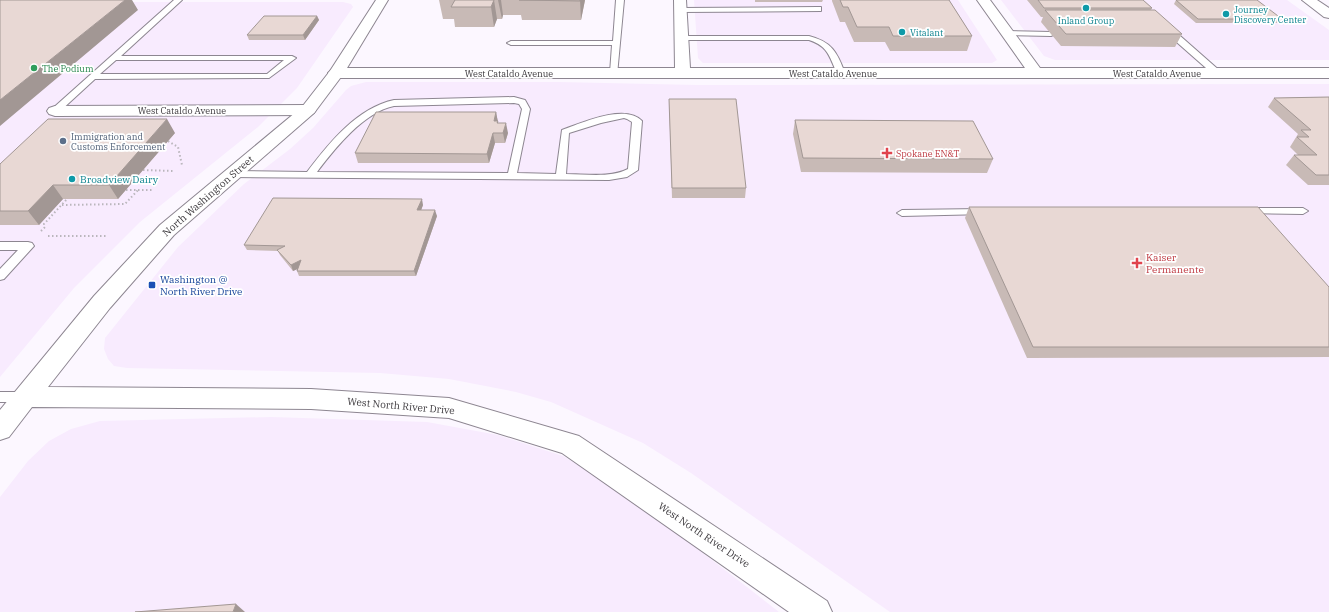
<svg xmlns="http://www.w3.org/2000/svg" width="1329" height="612" font-family="'IBM Plex Serif',serif">
<style>
.built{fill:#f8ebfe}
.lines{fill:none;stroke-linecap:round;stroke-linejoin:round}
.lane-casing{stroke:#8d8691;stroke-width:2}
.street-casing{stroke:#8d8691;stroke-width:2}
.secondary-casing{stroke:#8d8691;stroke-width:2}
.path{stroke:#bab6bc;stroke-width:2;stroke-dasharray:1.5 2.5;stroke-linecap:butt}
.lane{fill:#fff;fill-rule:evenodd}
.street{fill:#fff;fill-rule:evenodd}
.secondary{fill:#fff;fill-rule:evenodd}
.wall{fill:#c8bab6}
.shaded-wall{fill:#a29794}
.building{fill:#e8d8d4;stroke:#a29794}
.culture-dot{fill:#0f9aa8;stroke:#fff;stroke-width:1.5}
.leisure-dot{fill:#2e9e5b;stroke:#fff;stroke-width:1.5}
.service-dot{fill:#5c6f8a;stroke:#fff;stroke-width:1.5}
.health-dot{fill:#e0444e;stroke:#fff;stroke-width:1.5}
.transit-dot{fill:#1a4fb4;stroke:#fff;stroke-width:1.5}
.labels{text-anchor:middle;dominant-baseline:central;stroke-width:3.5;stroke-linejoin:round;paint-order:stroke}
.far-culture-label{font-size:9px;fill:#0d838f;stroke:#fff;text-anchor:start}
.far-leisure-label{font-size:9px;fill:#27864d;stroke:#fff;text-anchor:start}
.far-street-label{font-size:9px;fill:#3b383c;stroke:#fff}
.far-service-label{font-size:9px;fill:#4e5e75;stroke:#fff;text-anchor:start}
.far-health-label{font-size:9px;fill:#be3a42;stroke:#fff;text-anchor:start}
.culture-label{font-size:10px;fill:#0d838f;stroke:#fff;text-anchor:start}
.street-label{font-size:10px;fill:#3b383c;stroke:#fff}
.health-label{font-size:10px;fill:#be3a42;stroke:#fff;text-anchor:start}
.transit-label{font-size:10px;fill:#164399;stroke:#fff;text-anchor:start}
</style>
<rect width="100%" height="100%" fill="#fcf7ff"/>
<!-- built -->
<path class="built" d="M0 0H64L71 2H343L351 4 353 7 297 88 258 127 140 222 74 288 0 377Z
M694 0H958L997 60 992 63H703L698 58Z
M1001 0H1287L1329 30V60H1055L1044 56Z
M366 82H559L697 85 1329 84V612H890L691 473 643 443 551 402 516 392 449 379 380 373 127 368 114 366 108 359 104 349 105 338 178 247 244 184 290 149 313 128 346 90 351 86Z
M271 417 427 422 498 435 563 456 623 491 779 612H0V497L28 461 49 441 71 429 100 421Z"/>
<g class="lines">
<defs>
<path id="lane" d="M174 0H182L121 56H292L296 58 269 78 95 79 58 113H52L51 111 52 109ZM116 60H284L267 74H100Z
M616 0H624L617 75H611L610 73 612 45H511L507 43 511 41H613Z
M818 7H821V11L681 12 677 10 681 8Z
M1164 27H1170L1220 71 1221 73 1220 75H1214L1164 31Z
M1004 31 1051 32 1055 34 1051 36 1007 35H1004Z
M679 36H809C832 42 837 52 845 73L844 75H838C829 58 830 47 809 40H679Z
M514 97 525 100 530 109 517 173 556 174 562 130C581 123 626 103 642 121L638 170 627 177 609 180 232 177 227 174 232 171 307 172C329 143 357 108 394 100ZM514 103 519 104 522 109 508 173 317 172C335 148 364 112 394 106ZM624 118 627 119 632 122 628 169C611 178 586 174 566 174L569 133 601 123Z
M1245 208H1303L1308 211 1303 214 1241 213 1240 211 1241 209Z
M983 209 988 212 987 214 902 216 897 213 902 210Z
M0 242H28L32 243 34 246 4 279 0 280V269L18 250H0Z
M0 392H25L30 393 32 397 30 401 25 402H0Z"/>
<path id="street" d="M674 0H686L690 68H1025L977 0H990L1040 68H1329V78H336L331 76 328 73 331 70 336 68H675Z
M1302 0H1317L1329 8V18L1324 17Z
M308 105 314 107 316 110 314 113 308 115 55 116 49 114 47 111 49 108 55 106Z"/>
<path id="secondary" d="M376 0H388L344 73 314 113 174 235 110 308 48 387 311 389 449 398 579 436 827 601 832 612H789L562 453 449 418 311 409 32 407 9 437 0 440V410L94 296 160 225 302 107 330 71Z"/>
</defs>
<!-- lane casing -->
<use href="#lane" class="lane-casing"/>
<!-- street casing -->
<use href="#street" class="street-casing"/>
<!-- secondary casing -->
<use href="#secondary" class="secondary-casing"/>
<!-- path -->
<path class="path" d="M168 141 178 147 182 165
M143 170 174 171
M126 190H152
M62 205 125 204 138 190
M41 231 45 227 44 224 67 199
M48 236H107"/>
<!-- lane -->
<use href="#lane" class="lane"/>
<!-- street -->
<use href="#street" class="street"/>
<!-- secondary -->
<use href="#secondary" class="secondary"/>
</g>
<!-- wall -->
<path class="wall" d="M439 0H585L581 20H522L521 15H503L502 19H497L494 27H455L454 19H443Z
M755 0H823L822 2H755Z
M832 0H949L972 36 967 51H890L885 42H854L845 22H840L832 1Z
M1027 0H1143L1152 8 1151 10 1182 34 1175 47 1061 46 1041 22 1043 17H1041Z
M1176 0 1282 19 1279 23H1196L1174 4Z
M317 16 319 20 305 40H249L247 35Z
M1329 97V185H1308L1286 165 1294 155H1298L1290 147 1298 134 1268 107 1274 98Z
M669 99 746 188 745 198H672Z
M496 112 498 123 508 133 505 143H495L489 163H358L355 153Z
M795 120 993 159 987 173 801 172 793 134Z
M175 133 118 199H63L39 225H0V164Z
M423 205 421 210 437 216 416 276H299L297 271 298 269 293 271 280 255 278 251 247 250 244 245Z
M969 207 1329 287V357L1027 358 965 218Z"/>
<!-- shaded-wall -->
<path class="shaded-wall" d="M125 0H132L138 10 0 126V100Z
M494 0 497 19 494 27 491 7Z
M498 0H501L503 15 502 19Z
M580 0H585L581 20Z
M317 16 319 20 305 40 303 35Z
M496 112 498 122 499 130 494 121Z
M167 119 175 133 118 199 109 185Z
M506 123 508 133 505 143 503 133Z
M493 133 495 143 489 163 487 154Z
M53 185 63 199 39 225 28 211Z
M422 199 423 205 419 216 417 210Z
M435 210 437 216 416 276 414 271Z
M301 260 304 266 293 271 291 265Z
M236 604 245 612H233Z"/>
<!-- building -->
<path class="building" d="M0 0H125L0 100Z
M455 0H494L491 7H451Z
M519 0H580V1Z
M840 0H949L972 36H893L889 27H857L848 7H843Z
M1038 0H1143L1152 8H1044Z
M1176 0H1257L1282 19H1198Z
M1045 10H1155L1182 34H1066Z
M264 16H317L303 35H247Z
M1329 97V175H1316L1294 155H1317L1297 137H1309L1301 130H1311L1274 98Z
M669 99H736L746 188H672Z
M376 112H496L494 121H498L497 123H506L503 133H493L487 154 355 153Z
M48 119H167L109 185H53L28 211H0V164Z
M795 120 973 121 993 159 803 158Z
M273 198 422 199 417 210H435L414 271H297L301 260 291 265 277 250 285 246 244 245Z
M969 207H1258L1329 287V347H1033Z
M236 604 233 612H135Z"/>
<!-- markers -->
<g class="culture-dot">
<circle cx="1086" cy="8" r="4"/>
<circle cx="1226" cy="14" r="4"/>
<circle cx="902" cy="32" r="4"/>
<circle cx="72" cy="179" r="4"/>
</g>
<circle class="leisure-dot" cx="34" cy="68" r="4"/>
<circle class="service-dot" cx="63" cy="141" r="4"/>
<g class="health-dot">
<path d="M885 147h4v4h4v4h-4v4h-4v-4h-4v-4h4z"/>
<path d="M1135 257h4v4h4v4h-4v4h-4v-4h-4v-4h4z"/>
</g>
<rect class="transit-dot" x="148" y="281" width="8" height="8" rx="2"/>
<g class="labels">
<!-- far-culture labels -->
<g class="far-culture-label">
<text x="1234" y="9">Journey<tspan x="1234" dy="10">Discovery Center</tspan></text>
<text x="1086" y="20" text-anchor="middle">Inland Group</text>
<text x="910" y="32">Vitalant</text>
</g>
<!-- far-leisure labels -->
<g class="far-leisure-label">
<text x="42" y="68">The Podium</text>
</g>
<!-- far-street labels -->
<g class="far-street-label">
<text x="509" y="73">West Cataldo Avenue</text>
<text x="833" y="73">West Cataldo Avenue</text>
<text x="1157" y="73">West Cataldo Avenue</text>
<text x="182" y="110">West Cataldo Avenue</text>
</g>
<!-- far-service labels -->
<g class="far-service-label">
<text x="71" y="136">Immigration and<tspan x="71" dy="10">Customs Enforcement</tspan></text>
</g>
<!-- far-health labels -->
<g class="far-health-label">
<text x="896" y="153">Spokane EN&amp;T</text>
</g>
<!-- culture labels -->
<g class="culture-label">
<text x="80" y="179">Broadview Dairy</text>
</g>
<!-- street labels -->
<g class="street-label">
<text transform="translate(208 196) rotate(-41)">North Washington Street</text>
<text transform="translate(401 406) rotate(5)">West North River Drive</text>
<text transform="translate(704 535) rotate(34)">West North River Drive</text>
</g>
<!-- health labels -->
<g class="health-label">
<text x="1146" y="257">Kaiser<tspan x="1146" dy="12">Permanente</tspan></text>
</g>
<!-- transit labels -->
<g class="transit-label">
<text x="160" y="279">Washington @<tspan x="160" dy="12">North River Drive</tspan></text>
</g>
</g>
</svg>
